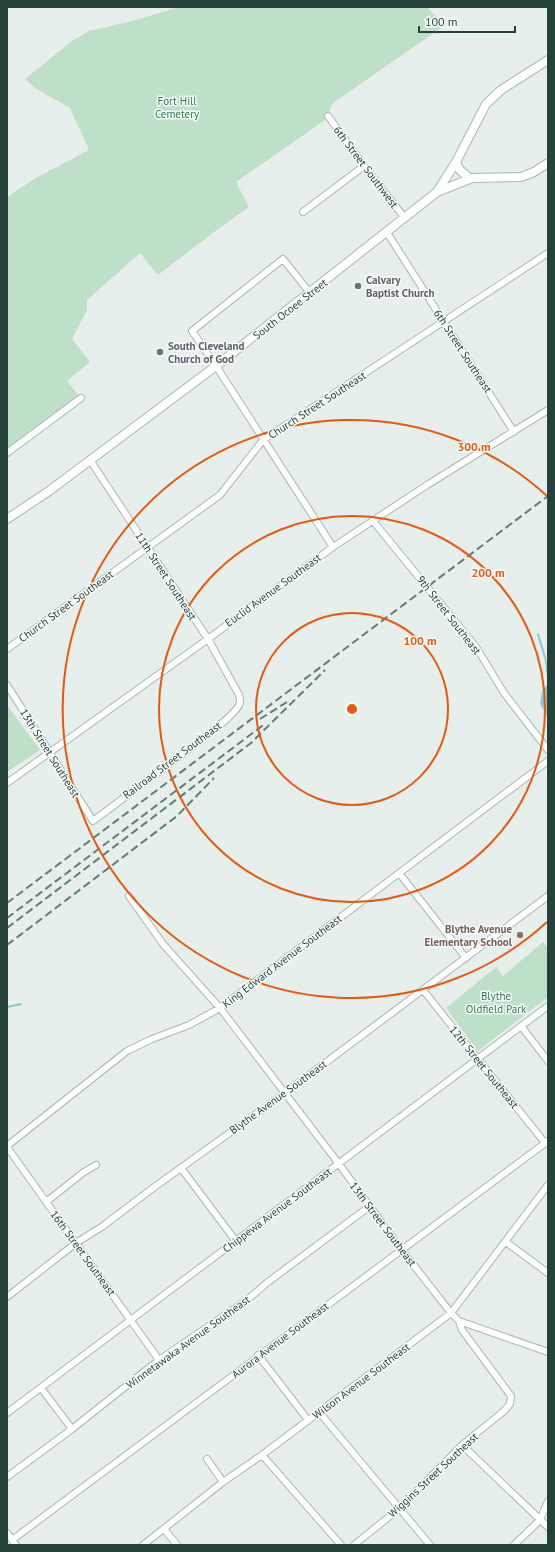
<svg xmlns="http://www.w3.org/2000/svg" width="555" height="1552" font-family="'PT Sans',sans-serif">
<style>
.green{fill:#bfe0c8}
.water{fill:#8ec9d4}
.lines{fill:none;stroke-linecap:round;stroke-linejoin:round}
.stream{stroke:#8ec9d4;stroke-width:2}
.minor-casing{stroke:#a8b8b2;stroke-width:8}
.tertiary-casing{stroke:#a8b8b2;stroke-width:10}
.minor{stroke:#fff;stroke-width:6}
.tertiary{stroke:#fff;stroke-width:8}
.rail{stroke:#5f7d75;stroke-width:2;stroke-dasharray:8 4;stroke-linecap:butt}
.ring{fill:none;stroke:#e8590c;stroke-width:2}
.worship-dot{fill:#6b7280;stroke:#f7fbf9;stroke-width:1.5}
.education-dot{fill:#8d6e63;stroke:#f7fbf9;stroke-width:1.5}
.labels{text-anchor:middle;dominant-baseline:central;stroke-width:3;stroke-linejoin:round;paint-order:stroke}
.park-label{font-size:11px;fill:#2d7a4b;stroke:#f7fbf9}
.street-label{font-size:11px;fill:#24423a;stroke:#f7fbf9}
.worship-label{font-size:11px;font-weight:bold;fill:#5b616d;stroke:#f7fbf9;text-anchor:start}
.education-label{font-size:11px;font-weight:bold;fill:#785e54;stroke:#f7fbf9;text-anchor:end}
.centre{fill:#e8590c;stroke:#f7fbf9;stroke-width:2}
.ring-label{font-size:12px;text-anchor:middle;font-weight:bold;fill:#e8590c;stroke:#f7fbf9;stroke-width:3;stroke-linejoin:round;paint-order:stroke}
</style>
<rect width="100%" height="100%" fill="#e6efeb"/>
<!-- green -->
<path class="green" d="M180 7H427L444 26 333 103 325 120 236 182 249 207 214 232 158 275 140 253 87 300V310L72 339 90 362 67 381 79 396 7 449V197L34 179 89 150 70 108 35 88 25 79 72 41 89 31 132 21Z
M7 705 40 750 7 772Z
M543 942 548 948V997L478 1051 446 1008 496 967 503 976Z"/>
<!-- water -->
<path class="water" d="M548 684V720L546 714 540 704 542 691Z"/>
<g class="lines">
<!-- stream -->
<path class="stream" d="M538 634 546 661 548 677
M7 1007 21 1004"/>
<defs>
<path id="minor" d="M328 116 364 166 404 217
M303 212 364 166
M386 231 514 432
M310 293 283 259 192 331 216 366 333 547
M7 453 81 398
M373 521 476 647 504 693 548 750
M7 649 220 495 263 440 548 253
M7 685 93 821 205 737C213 730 237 713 240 703 240 699 240 696 238 693L208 639 90 460
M7 783 208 639 333 547 427 485 548 410
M399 873 466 958
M129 896 163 944 220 1008 339 1164 401 1249 451 1313 459 1321 462 1330 511 1396 510 1404 504 1411 462 1445 400 1508 354 1545
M423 990 545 1143
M521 1026 548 1061
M7 1146 127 1051 152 1039 189 1025 220 1008 548 761
M7 1147 159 1360
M181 1168 235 1240
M46 1202 84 1172 96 1165
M506 1242 548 1273
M7 1297 76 1243 103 1226 153 1188 285 1093 548 896
M459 1321 548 1352
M258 1355 308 1420
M41 1388 72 1429
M319 1412 430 1545
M7 1413 548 1006
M462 1445 548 1527
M262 1455 341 1545
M207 1459 223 1482
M7 1477 72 1429 159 1360 247 1300 268 1282 370 1206
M164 1529 177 1545
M7 1533 16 1545
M12 1540 548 1141
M143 1545 223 1482 262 1455 451 1313 548 1185
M514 1545 540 1520 548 1501"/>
<path id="tertiary" d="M456 162 459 169 470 179
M437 192 456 162 486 104 501 90 548 60
M7 519 49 491 216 366 437 192 472 178 521 177 534 172 548 163"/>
</defs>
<!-- minor casing -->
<use href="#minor" class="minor-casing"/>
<!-- tertiary casing -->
<use href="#tertiary" class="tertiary-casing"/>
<!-- minor -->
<use href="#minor" class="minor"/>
<!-- tertiary -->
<use href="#tertiary" class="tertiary"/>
<!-- rail -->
<path class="rail" d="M260 719 287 702
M7 903 548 496
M7 918 266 723
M7 928 251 743 325 670
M7 945 177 816 214 778"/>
</g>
<!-- distance rings -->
<g class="ring">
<circle cx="352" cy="709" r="96"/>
<circle cx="352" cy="709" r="193"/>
<path d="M547 922A289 289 0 1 1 547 496"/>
</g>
<!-- markers -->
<g class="worship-dot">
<circle cx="358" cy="286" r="4"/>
<circle cx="160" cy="352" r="4"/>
</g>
<circle class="education-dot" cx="520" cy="935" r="4"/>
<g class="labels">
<!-- park labels -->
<g class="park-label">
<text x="177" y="101">Fort Hill<tspan x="177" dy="13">Cemetery</tspan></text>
<text x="496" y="996">Blythe<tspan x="496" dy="13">Oldfield Park</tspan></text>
</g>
<!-- street labels -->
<g class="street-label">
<text transform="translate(366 167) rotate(53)">6th Street Southwest</text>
<text transform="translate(290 309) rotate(-38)">South Ocoee Street</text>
<text transform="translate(463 351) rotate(57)">6th Street Southeast</text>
<text transform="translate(317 405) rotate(-33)">Church Street Southeast</text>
<text transform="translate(166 576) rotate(57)">11th Street Southeast</text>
<text transform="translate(273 590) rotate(-36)">Euclid Avenue Southeast</text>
<text transform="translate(66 606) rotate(-36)">Church Street Southeast</text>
<text transform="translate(449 615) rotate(52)">9th Street Southeast</text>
<text transform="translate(50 753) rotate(58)">13th Street Southeast</text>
<text transform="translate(172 760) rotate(-37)">Railroad Street Southeast</text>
<text transform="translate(282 961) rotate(-37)">King Edward Avenue Southeast</text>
<text transform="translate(484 1067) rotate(51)">12th Street Southeast</text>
<text transform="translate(278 1097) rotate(-36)">Blythe Avenue Southeast</text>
<text transform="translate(277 1210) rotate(-37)">Chippewa Avenue Southeast</text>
<text transform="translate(383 1224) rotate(53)">13th Street Southeast</text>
<text transform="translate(83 1253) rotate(54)">16th Street Southeast</text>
<text transform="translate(280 1340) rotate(-37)">Aurora Avenue Southeast</text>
<text transform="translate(188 1342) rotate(-36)">Winnetawaka Avenue Southeast</text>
<text transform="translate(361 1381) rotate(-37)">Wilson Avenue Southeast</text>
<text transform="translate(433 1475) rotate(-43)">Wiggins Street Southeast</text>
</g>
<!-- worship labels -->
<g class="worship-label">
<text x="366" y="280">Calvary<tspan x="366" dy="13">Baptist Church</tspan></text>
<text x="168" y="346">South Cleveland<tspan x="168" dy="13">Church of God</tspan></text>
</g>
<!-- education labels -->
<g class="education-label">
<text x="512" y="929">Blythe Avenue<tspan x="512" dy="13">Elementary School</tspan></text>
</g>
</g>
<circle cx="352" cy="709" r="6" class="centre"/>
<g class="ring-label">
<text x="474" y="451">300 m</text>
<text x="488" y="577">200 m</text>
<text x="420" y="645">100 m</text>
</g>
<!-- border -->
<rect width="555" height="1552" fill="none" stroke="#24423a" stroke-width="16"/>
<!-- scale -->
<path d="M419 26v6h96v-6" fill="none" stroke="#24423a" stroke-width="2"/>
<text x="425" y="26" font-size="12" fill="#24423a" stroke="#f7fbf9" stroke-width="3" paint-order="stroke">100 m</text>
</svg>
